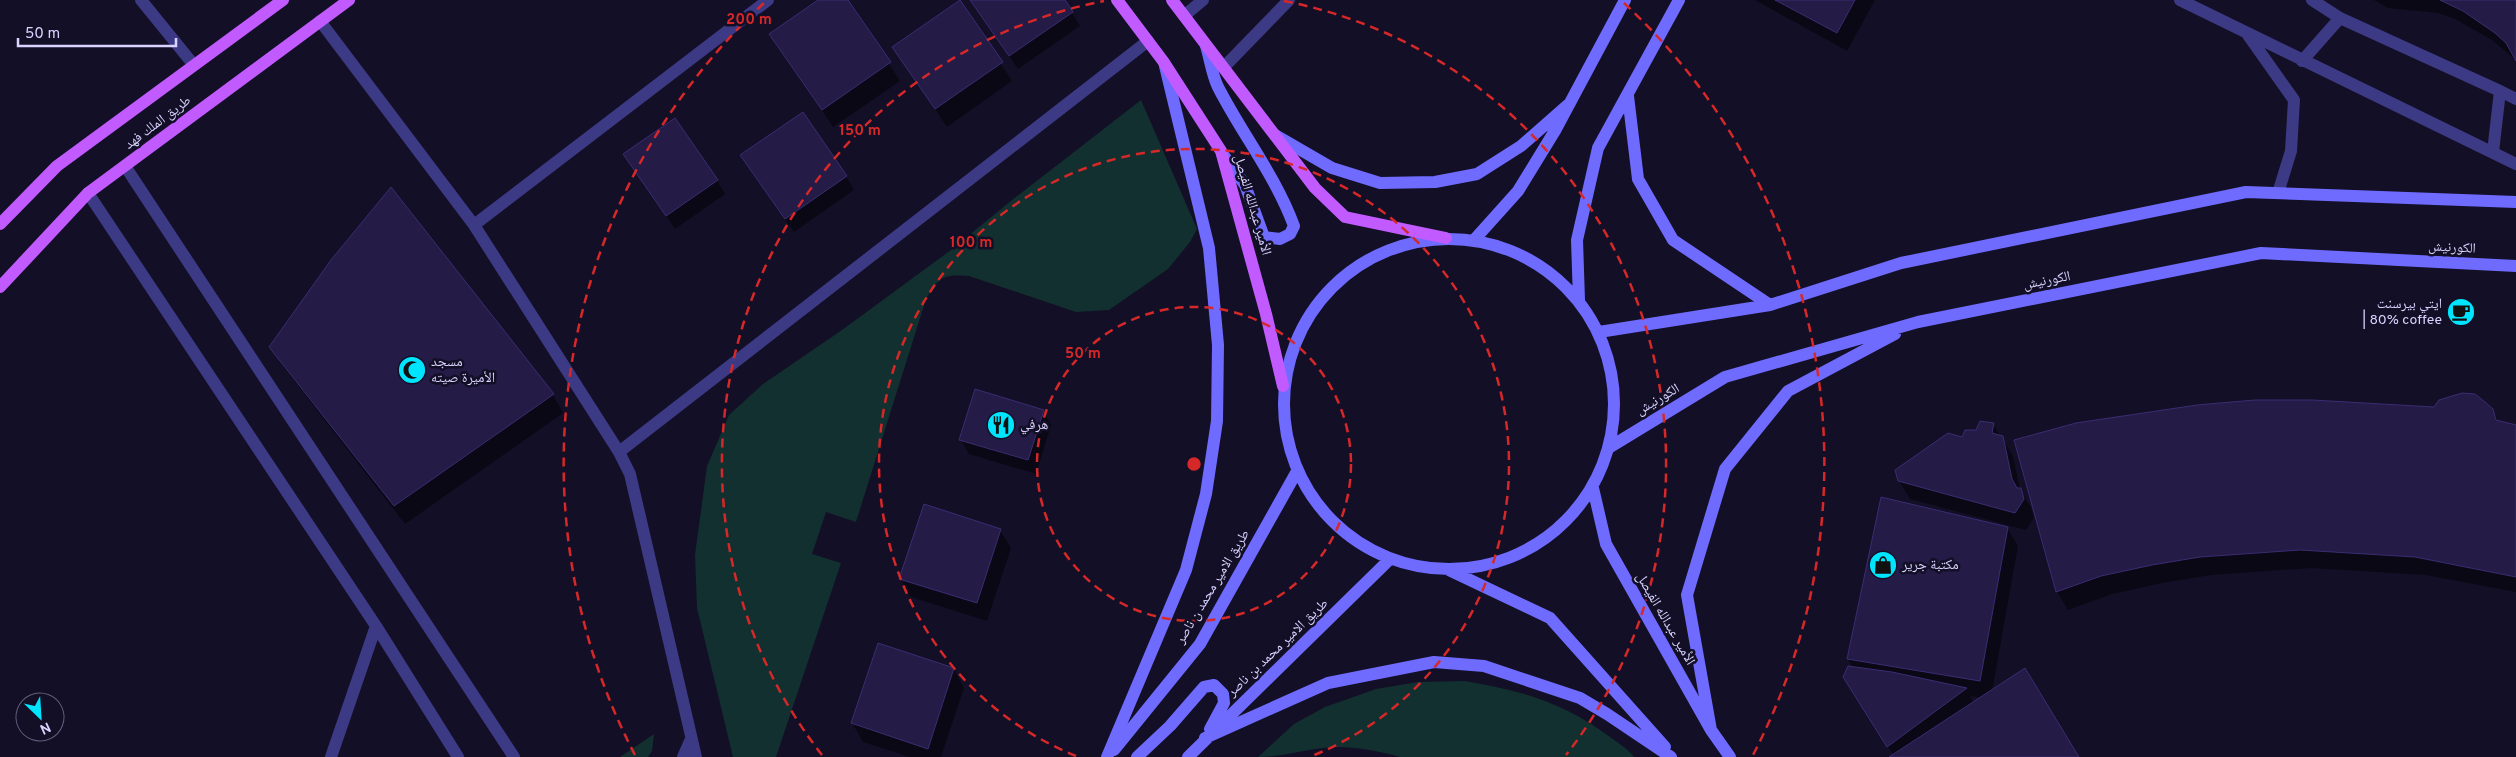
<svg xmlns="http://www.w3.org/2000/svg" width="2516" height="757" font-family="Overpass,'Noto Naskh Arabic',sans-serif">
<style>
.green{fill:#12302f}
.shadow{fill:#0007;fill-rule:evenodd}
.building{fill:#241b47;stroke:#3b2d73}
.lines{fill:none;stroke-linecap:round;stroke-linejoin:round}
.street{stroke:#3d3a85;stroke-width:12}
.secondary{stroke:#6f6bff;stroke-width:12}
.primary{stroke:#c25bff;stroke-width:12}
.ring{fill:none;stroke:#d62828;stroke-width:2.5;stroke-dasharray:9 6}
.labels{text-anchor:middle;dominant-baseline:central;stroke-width:5;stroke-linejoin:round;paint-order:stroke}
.street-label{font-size:14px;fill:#d9d4ff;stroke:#130f26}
.poi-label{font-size:14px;fill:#d9d4ff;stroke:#130f26;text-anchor:start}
.centre{fill:#d62828;stroke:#130f26;stroke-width:2.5}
.ring-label{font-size:15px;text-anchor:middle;font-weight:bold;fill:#d62828;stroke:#130f26;stroke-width:5;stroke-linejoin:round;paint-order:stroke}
</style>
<rect width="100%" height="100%" fill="#130f26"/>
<!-- green -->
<path class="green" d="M1141 100 1197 229 1190 242 1168 269 1109 310 1076 312 969 276C943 274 939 277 926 299L856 522 826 512 812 554 841 563 776 757H733L697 608 695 555 707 466 729 415 763 384 842 330 951 250 1012 200Z
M1464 681C1520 690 1565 703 1610 737 1618 743 1628 749 1634 757H1400C1379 751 1357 747 1335 747 1309 748 1284 757 1258 757L1294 724 1325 707 1376 689 1418 682Z
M654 734 652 751 648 757H620Z"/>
<!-- shadow -->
<path class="shadow" d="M820 0H847L900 81 833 127 771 34Z
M971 0H1064L1080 26 1018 69Z
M1755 0H1875L1847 51Z
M2374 0H2516V60L2492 40 2455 19 2438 13 2388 8Z
M960 2 1012 81 947 127 894 48Z
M624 154 717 180 725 194 675 229Z
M742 156 846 176 854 190 794 232Z
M271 347 553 395 563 413 405 524 282 365Z
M2492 410 2499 422 2516 427V592L2426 575 2311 568 2211 575 2162 583 2112 594 2068 610 2057 592Z
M1043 411 1051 425 1036 474 969 454 961 440Z
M1993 424 2013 456 2020 489 2031 508 2034 518 2026 530 1910 499 1899 481 1963 438Z
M1882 499 2007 528 2018 546 1992 691 2078 757H1892L1894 756 1852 692 1853 668 1848 659ZM1970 696 1982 698 1974 703Z
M1000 530 1011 548 987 621 911 597 901 579Z
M879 645 954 669 964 688 941 757H910L863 742 852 723Z"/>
<!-- building -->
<path class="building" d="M818 0H848L891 62 822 110 769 34Z
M960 0 1003 62 935 109 892 47Z
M970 0H1065L1073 12 1009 56Z
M1775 0H1855L1837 33Z
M2440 0H2516V61L2506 43 2495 33 2463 11Z
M803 112 847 176 785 219 740 155Z
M675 118 718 180 666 216 623 154Z
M391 187 554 394 394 506 269 347 331 260Z
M975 389 1044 410 1028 460 959 440Z
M2462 393 2475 394 2485 402 2493 409 2496 420 2516 425V577L2415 557 2300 550 2200 557 2152 565 2101 576 2056 592 2014 440 2076 423 2197 405 2255 400H2312L2434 407 2439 400Z
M1980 421 1994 423 1992 433 2003 436 2012 479 2017 488H2021L2024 499 2015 513 1898 481 1895 470 1948 433 1962 437 1965 430H1976Z
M1881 497 2008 527 1980 681 1847 659Z
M924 504 1001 529 977 603 899 579Z
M878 643 954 668 928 749 851 723Z
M1848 666 1892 672 1967 688 1887 747 1843 677Z
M2025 668 2079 757H1889Z"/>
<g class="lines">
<!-- street -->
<path class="street" d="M141 0 193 64
M2180 0 2516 164
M2312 0 2340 18
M1184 16 1203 0
M320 21 474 225 619 452 630 474 696 757
M2248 35 2294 100 2291 151 2278 193
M2302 61 2340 18 2500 91 2493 152
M1224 67 1289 0
M2500 91 2516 99
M125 166 514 757
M88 193 376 626 458 757
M474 225 768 0
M619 452 1148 41
M331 757 376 626
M683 757 691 739"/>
<!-- secondary -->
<path class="secondary" d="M1206 46C1210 59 1212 75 1218 87 1242 134 1275 175 1294 226L1290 234 1280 239 1264 237 1245 185 1222 153
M1628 96 1638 179 1673 240 1770 305
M1275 135 1332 168 1380 183 1435 182 1477 174 1521 146 1570 103
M1284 404a165 165 0 1 1 330 0a165 165 0 1 1-330 0Z
M1474 240 1518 191 1556 129 1625 0
M1579 300 1577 240 1598 148 1679 0
M1599 332 1770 305 1901 263 2246 192 2516 202
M1610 447 1725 377 1918 322 2261 253 2516 266
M1593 488 1606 544 1711 730 1730 757
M1449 570 1550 618 1665 747
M1711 730 1687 595 1725 469 1788 391 1895 334
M1205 738 1328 683 1434 662 1484 666 1580 698 1607 714 1671 757
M1114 750 1200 644 1296 473
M1107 757 1186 570 1206 494 1217 421 1218 345 1209 248 1165 66
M1137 757 1170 726 1204 687 1214 685 1223 694 1224 703 1210 729
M1188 757 1389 560"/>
<!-- primary -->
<path class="primary" d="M1117 0 1163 61 1221 151 1266 314 1283 386
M1172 0 1315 188 1345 217 1446 238
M0 224 57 166 283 0
M0 287 88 193 349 0"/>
</g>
<!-- distance rings -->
<g class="ring">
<circle cx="1194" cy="464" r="157"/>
<path d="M1076 756A315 315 0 1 1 1312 756"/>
<path d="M822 755A472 472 0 0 1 1104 1M1284 1A472 472 0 0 1 1566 755"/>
<path d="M635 755A630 630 0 0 1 764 3M1624 3A630 630 0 0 1 1753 755"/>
</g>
<!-- icons -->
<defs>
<symbol id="cafe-disc" viewBox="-11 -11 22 22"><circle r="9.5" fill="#00e5ff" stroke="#130f26"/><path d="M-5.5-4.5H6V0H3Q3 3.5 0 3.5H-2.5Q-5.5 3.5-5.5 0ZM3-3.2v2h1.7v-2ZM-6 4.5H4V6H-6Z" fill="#111"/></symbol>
<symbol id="mosque-disc" viewBox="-11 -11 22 22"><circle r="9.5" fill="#00e5ff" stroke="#130f26"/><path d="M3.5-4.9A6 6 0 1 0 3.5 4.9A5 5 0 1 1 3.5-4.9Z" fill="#111"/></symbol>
<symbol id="restaurant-disc" viewBox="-11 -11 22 22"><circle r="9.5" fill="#00e5ff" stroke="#130f26"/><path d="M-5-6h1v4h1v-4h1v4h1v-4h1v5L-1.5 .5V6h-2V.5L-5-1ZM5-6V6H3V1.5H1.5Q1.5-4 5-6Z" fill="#111"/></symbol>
<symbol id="shop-disc" viewBox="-11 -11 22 22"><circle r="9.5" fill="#00e5ff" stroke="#130f26"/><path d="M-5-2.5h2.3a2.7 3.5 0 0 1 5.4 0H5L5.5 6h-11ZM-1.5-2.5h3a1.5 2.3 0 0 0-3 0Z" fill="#111"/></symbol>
</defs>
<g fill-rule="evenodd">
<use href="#cafe-disc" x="2445" y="296" width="32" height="32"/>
<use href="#mosque-disc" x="396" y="354" width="32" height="32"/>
<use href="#restaurant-disc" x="985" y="409" width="32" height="32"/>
<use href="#shop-disc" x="1867" y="549" width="32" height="32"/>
</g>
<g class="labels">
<!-- street labels -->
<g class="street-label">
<text transform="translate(158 123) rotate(-37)">طريق الملك فهد</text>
<text transform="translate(1252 205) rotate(74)">الأمير عبدالله الفيصل</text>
<text transform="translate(2452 248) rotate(3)">الكورنيش</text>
<text transform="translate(2047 281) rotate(-11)">الكورنيش</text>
<text transform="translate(1658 400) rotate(-31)">الكورنيش</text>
<text transform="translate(1213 587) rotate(-59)">طريق الامير محمد ن ناصر</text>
<text transform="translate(1665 619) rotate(60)">الأمير عبدالله الفيصل</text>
<text transform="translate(1278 648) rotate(-44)">طريق الامير محمد بن ناصر</text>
</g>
<!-- poi labels -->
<g class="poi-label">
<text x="2442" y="304" text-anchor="end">ايتي بيرسنت<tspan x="2442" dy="16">| 80% coffee</tspan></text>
<text x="431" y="362">مسجد<tspan x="431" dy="16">الأميرة صيته</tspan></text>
<text x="1020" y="425">هرفي</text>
<text x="1902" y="565">مكتبة جرير</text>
</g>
</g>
<circle cx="1194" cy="464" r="8" class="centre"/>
<g class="ring-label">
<text x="749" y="24">200 m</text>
<text x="860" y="135">150 m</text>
<text x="971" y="247">100 m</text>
<text x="1083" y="358">50 m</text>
</g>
<!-- north arrow -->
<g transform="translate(40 717) rotate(155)"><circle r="24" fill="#130f26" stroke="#625e7d"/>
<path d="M0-4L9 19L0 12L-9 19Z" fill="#00e5ff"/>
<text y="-8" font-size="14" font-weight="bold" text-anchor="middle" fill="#d9d4ff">N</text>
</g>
<!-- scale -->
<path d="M18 38v8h158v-8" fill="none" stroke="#d9d4ff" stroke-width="2.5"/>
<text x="25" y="38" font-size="15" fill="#d9d4ff" stroke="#130f26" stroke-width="4" paint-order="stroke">50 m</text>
</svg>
